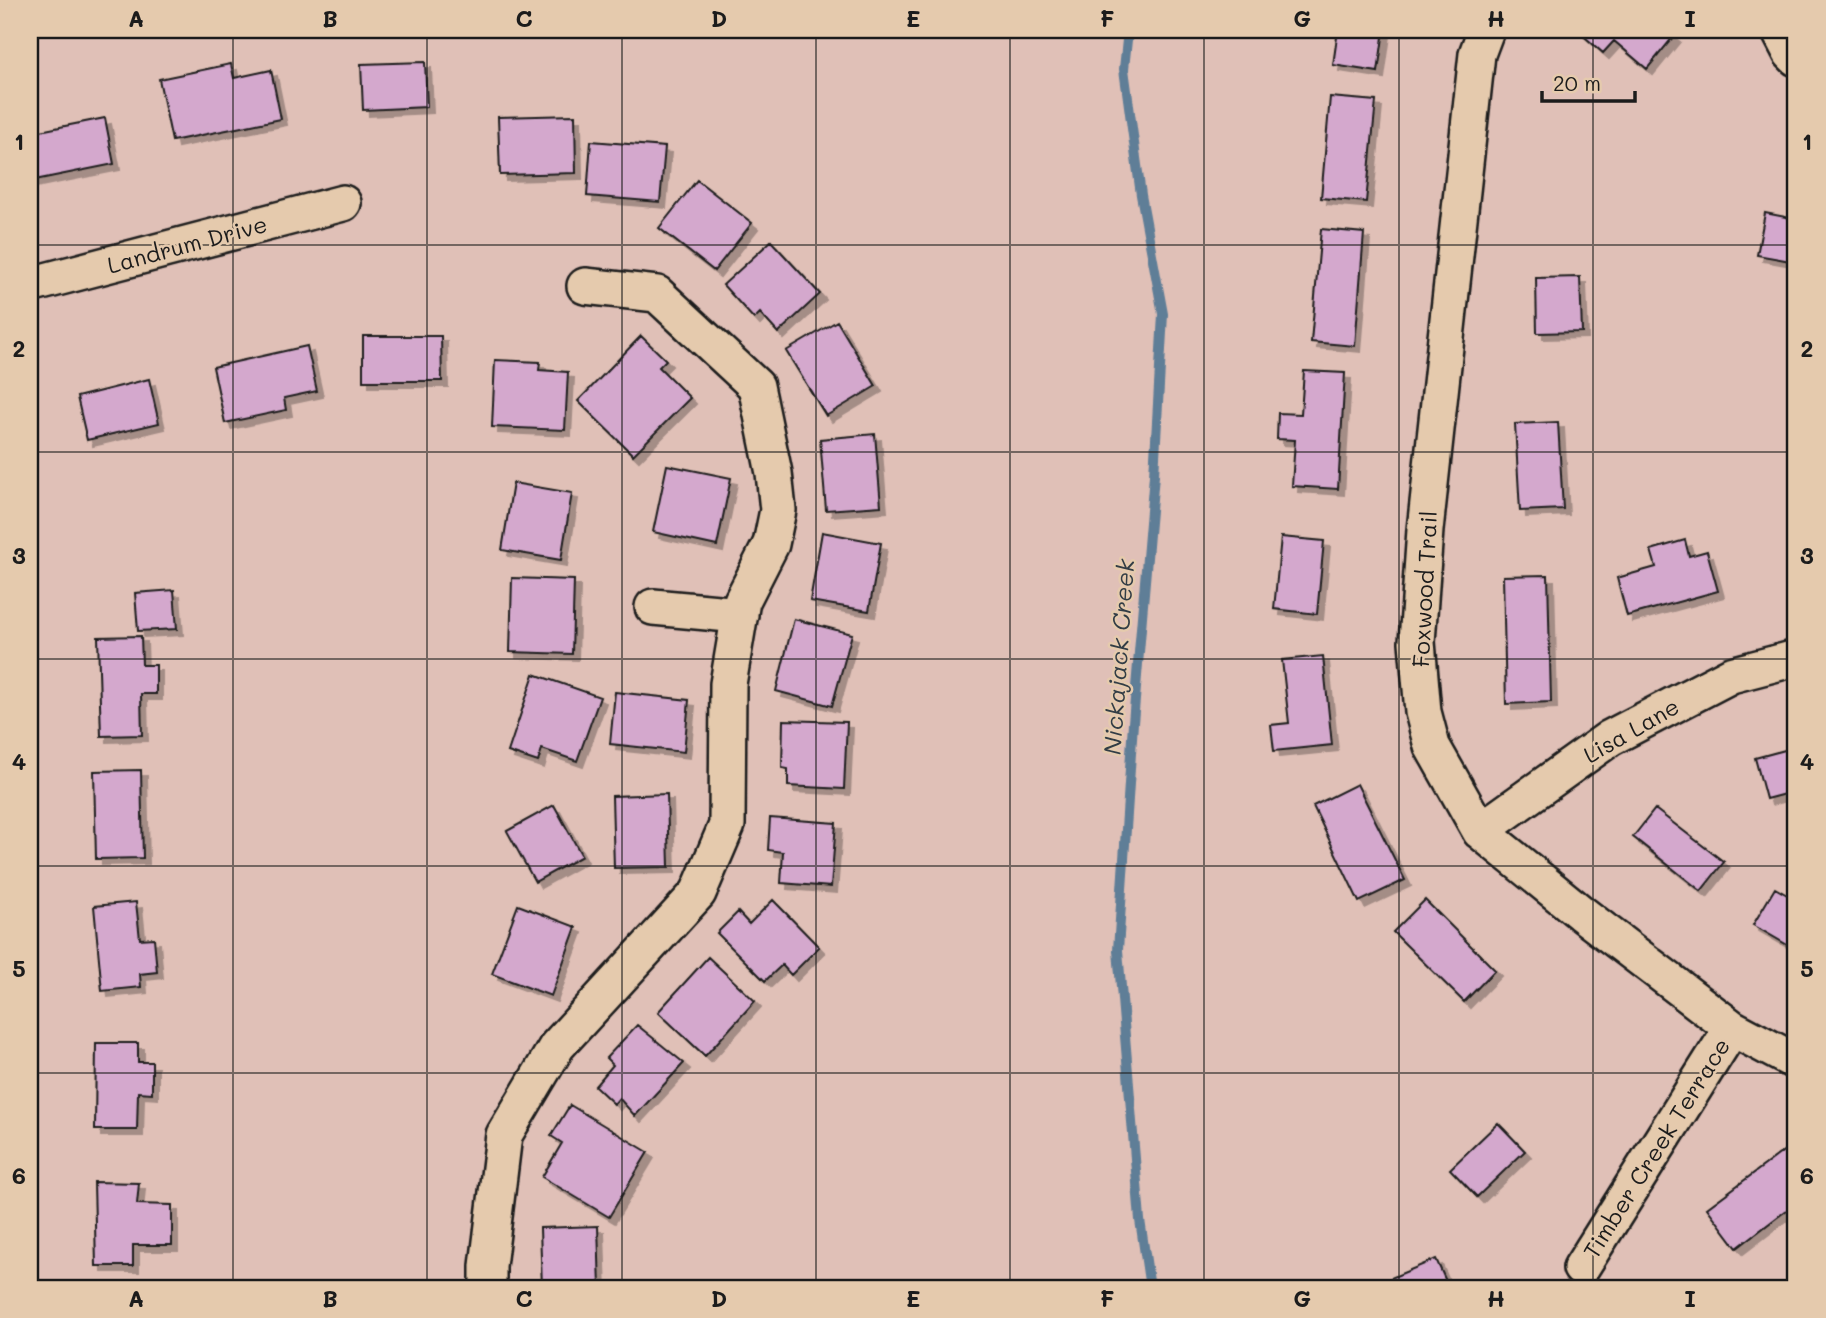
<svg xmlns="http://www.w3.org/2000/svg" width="1826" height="1318" font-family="Mali,sans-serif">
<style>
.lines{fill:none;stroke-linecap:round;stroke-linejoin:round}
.stream{stroke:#5f7e97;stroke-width:10}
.building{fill:#d4a8cd;stroke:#1c1c1c;stroke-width:2;filter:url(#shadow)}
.minor-casing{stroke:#1c1c1c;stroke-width:40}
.minor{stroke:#e5caad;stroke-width:35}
.grid{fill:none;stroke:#1c1c1c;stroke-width:2;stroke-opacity:0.55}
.labels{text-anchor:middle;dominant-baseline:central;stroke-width:5;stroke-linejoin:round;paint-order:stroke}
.street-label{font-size:23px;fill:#1c1c1c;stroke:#e5caad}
.water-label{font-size:24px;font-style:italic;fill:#323d45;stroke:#e5caad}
.neatline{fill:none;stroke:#1c1c1c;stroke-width:2.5}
.grid-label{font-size:23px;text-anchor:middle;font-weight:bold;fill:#1c1c1c}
</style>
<defs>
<filter id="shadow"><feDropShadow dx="6" dy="6" stdDeviation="0" flood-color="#0004"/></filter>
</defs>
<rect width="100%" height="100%" fill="#e0c0b7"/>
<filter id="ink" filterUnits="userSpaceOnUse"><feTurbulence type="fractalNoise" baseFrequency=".0143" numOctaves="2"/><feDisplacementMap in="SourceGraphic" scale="14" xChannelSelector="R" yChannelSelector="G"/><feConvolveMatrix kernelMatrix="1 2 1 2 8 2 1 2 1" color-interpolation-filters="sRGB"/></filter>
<g filter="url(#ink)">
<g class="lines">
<!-- stream -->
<path class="stream" d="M1128 30 1124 69 1141 195 1163 314 1154 475 1133 723 1118 950 1140 1220 1150 1288"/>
</g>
<!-- building -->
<path class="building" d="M1338 30H1384L1378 72 1333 65Z
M1577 30H1666L1674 36 1647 69 1614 41 1603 53Z
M425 62 427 107 363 110 361 64Z
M231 64 234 78 271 70 281 119 172 141 159 79Z
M1330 97 1376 101 1366 202 1321 198Z
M575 115 576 173 500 175 498 117Z
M105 118 114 164 30 181V133Z
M591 141 665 147 660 202 587 196Z
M697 180 752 223 714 271 659 228Z
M1765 213 1796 219V262L1757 255Z
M1321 229 1364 233 1355 346 1311 342Z
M771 241 820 294 778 333 760 313 754 319 723 285Z
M1580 277 1582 332 1537 333 1536 278Z
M837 321 876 386 826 416 786 351Z
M363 336H441L442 381H363Z
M641 336 666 360 659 367 690 398 633 455 578 401Z
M307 346 317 391 284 398 286 410 225 423 213 367Z
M495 360 540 362 539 370 568 372 565 430 492 427Z
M1304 371 1345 373 1338 489 1292 486 1295 440 1277 439 1278 413 1301 414Z
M149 379 159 423 87 440 77 397Z
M1558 422 1563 509 1520 511 1515 424Z
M875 434 881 506 826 510 820 439Z
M667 465 731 478 717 546 653 532Z
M513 483 572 493 561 560 502 550Z
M822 532 881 543 869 611 810 601Z
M1281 537 1324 541 1317 614 1274 609Z
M1685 540 1689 556 1707 551 1718 591 1627 616 1617 578 1656 567 1651 550Z
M1548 575 1551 702 1506 704 1503 576Z
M512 578 574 580 572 654 510 652Z
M174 590 177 629 138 631 135 593Z
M794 619 852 634 832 706 776 691Z
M141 636 142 665H156V694H141L142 735 101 736 98 637Z
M1323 656 1332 745 1274 751 1271 725 1289 723 1282 660Z
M534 674 600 697 577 761 542 749 538 762 508 752Z
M615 692 689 700 684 752 610 744Z
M783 720 847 722 844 789 788 786V769L782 768Z
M1796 747V791L1766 799 1755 758Z
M141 770 143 858 96 859 94 771Z
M1357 784 1405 880 1359 902 1313 806Z
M667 794 669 867 614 868 612 796Z
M554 805 582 856 535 882 507 831Z
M1655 809 1724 862 1701 891 1633 837Z
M770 818 836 823 831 887 781 883 783 852 768 850Z
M1775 888 1796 900V950L1753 925Z
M773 900 819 947 791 975 782 965 765 981 717 933 738 912 749 924Z
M1425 900 1495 970 1464 1002 1393 932Z
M136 902 140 939 154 938 157 972 140 974 141 987 102 991 94 906Z
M518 905 576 927 551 996 492 974Z
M708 957 755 1001 705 1056 658 1012Z
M637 1025 684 1063 635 1116 619 1098 614 1104 595 1086 613 1065 606 1058Z
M96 1043H138V1062H152V1093L138 1092 137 1130H95Z
M570 1105 648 1152 609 1217 542 1177 562 1143 551 1136Z
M1498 1123 1525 1151 1477 1197 1450 1169Z
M1789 1147 1796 1156V1203L1737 1248 1707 1208Z
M94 1182 139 1183 137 1204 172 1205V1245H133V1266H96Z
M598 1226 600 1288H542L540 1228Z
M1436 1259 1449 1288H1396L1391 1278Z"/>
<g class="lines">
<defs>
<path id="minor" d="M1486 30 1477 54 1425 530 1417 642 1423 712 1432 746 1480 831 1581 913 1732 1028 1796 1062
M1779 30 1791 53 1796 58
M30 285 343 203
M653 607 740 615
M1480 831 1610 738 1731 675 1796 658
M1581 1268 1732 1028
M488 1288V1266L504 1135 557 1046 698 893 727 825 728 684 742 601 771 544 778 510 774 473 756 386 657 294 585 286"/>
</defs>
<!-- minor casing -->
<use href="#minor" class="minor-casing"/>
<!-- minor -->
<use href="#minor" class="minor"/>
</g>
</g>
<!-- grid -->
<path class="grid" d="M233 30V1288M427 30V1288M622 30V1288M816 30V1288M1010 30V1288M1204 30V1288M1399 30V1288M1593 30V1288M30 245H1796M30 452H1796M30 659H1796M30 866H1796M30 1073H1796"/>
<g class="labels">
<!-- street labels -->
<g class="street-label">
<text transform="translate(187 244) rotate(-15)">Landrum Drive</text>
<text transform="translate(1424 589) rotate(-87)">Foxwood Trail</text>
<text transform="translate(1631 730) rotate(-30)">Lisa Lane</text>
<text transform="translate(1656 1148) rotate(-58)">Timber Creek Terrace</text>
</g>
<!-- water labels -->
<g class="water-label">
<text transform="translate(1118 657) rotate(-86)">Nickajack Creek</text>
</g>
</g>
<!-- margin -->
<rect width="1826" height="1318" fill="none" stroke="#e5caad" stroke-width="77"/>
<!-- scale -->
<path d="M1542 91v10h93v-10" fill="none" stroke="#1c1c1c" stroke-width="3.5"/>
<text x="1553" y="91" font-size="21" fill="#1c1c1c" stroke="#e5caad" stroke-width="5" paint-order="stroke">20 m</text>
<rect x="38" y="38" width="1749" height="1242" class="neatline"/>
<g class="grid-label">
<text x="136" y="27">A</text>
<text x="330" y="27">B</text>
<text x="524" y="27">C</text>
<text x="719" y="27">D</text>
<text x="913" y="27">E</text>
<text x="1107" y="27">F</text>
<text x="1302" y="27">G</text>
<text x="1496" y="27">H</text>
<text x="1690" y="27">I</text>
<text x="19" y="150">1</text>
<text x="1807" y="150">1</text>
<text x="19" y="357">2</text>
<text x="1807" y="357">2</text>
<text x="19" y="564">3</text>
<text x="1807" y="564">3</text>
<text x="19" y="770">4</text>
<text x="1807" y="770">4</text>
<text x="19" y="977">5</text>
<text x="1807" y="977">5</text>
<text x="19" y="1184">6</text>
<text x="1807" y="1184">6</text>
<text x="136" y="1307">A</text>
<text x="330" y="1307">B</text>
<text x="524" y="1307">C</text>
<text x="719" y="1307">D</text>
<text x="913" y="1307">E</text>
<text x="1107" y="1307">F</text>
<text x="1302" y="1307">G</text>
<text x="1496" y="1307">H</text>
<text x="1690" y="1307">I</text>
</g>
</svg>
